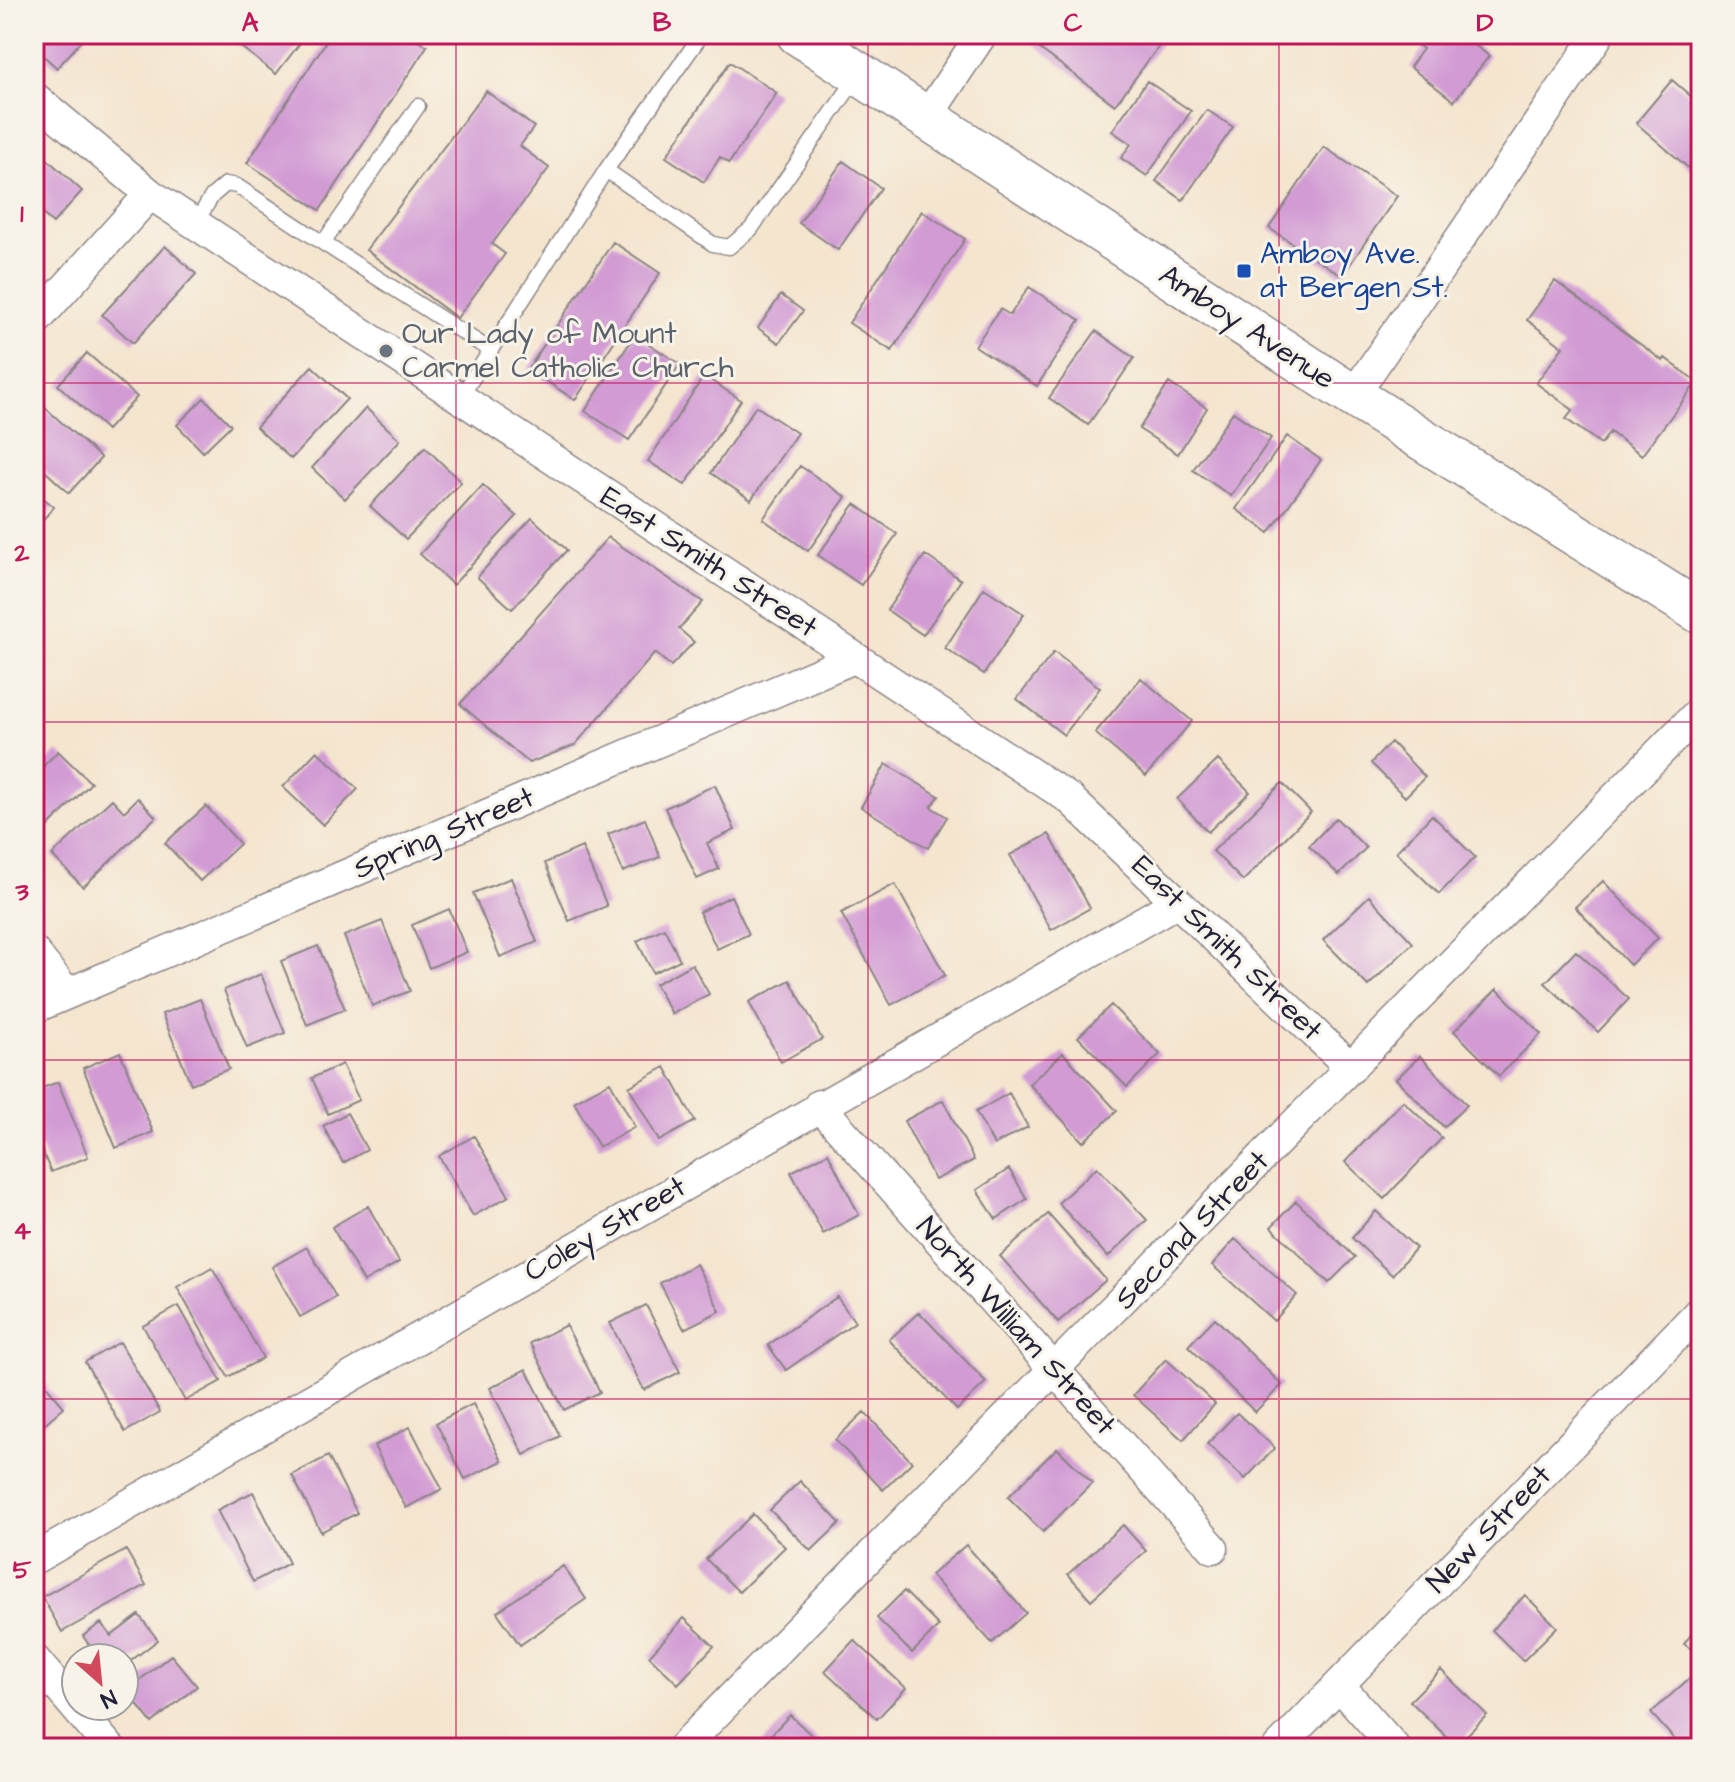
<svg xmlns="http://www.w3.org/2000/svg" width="1735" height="1782" font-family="'Architects Daughter',sans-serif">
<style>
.building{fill:#d29bd4}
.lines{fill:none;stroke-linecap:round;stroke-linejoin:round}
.service-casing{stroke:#8b8485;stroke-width:17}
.minor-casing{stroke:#8b8485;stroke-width:33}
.secondary-casing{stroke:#8b8485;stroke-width:45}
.service{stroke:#fff;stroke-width:14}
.minor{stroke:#fff;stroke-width:30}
.secondary{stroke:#fff;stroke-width:42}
.grid{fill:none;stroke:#c2185b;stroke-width:2;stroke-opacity:0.55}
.transit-dot{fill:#1a4fb4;stroke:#f7f3e8;stroke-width:3}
.worship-dot{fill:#6b7280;stroke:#f7f3e8;stroke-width:3}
.labels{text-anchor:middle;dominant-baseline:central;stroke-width:6;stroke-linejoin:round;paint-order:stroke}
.transit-label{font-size:30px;fill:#164399;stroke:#f7f3e8;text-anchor:start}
.street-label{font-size:30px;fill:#22223b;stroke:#f7f3e8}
.worship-label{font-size:30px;fill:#5b616d;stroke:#f7f3e8;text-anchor:start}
.neatline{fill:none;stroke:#c2185b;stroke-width:3}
.grid-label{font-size:26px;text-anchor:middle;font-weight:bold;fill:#c2185b}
</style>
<rect width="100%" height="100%" fill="#f7f3e8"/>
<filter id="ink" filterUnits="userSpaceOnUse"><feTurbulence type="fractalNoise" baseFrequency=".0125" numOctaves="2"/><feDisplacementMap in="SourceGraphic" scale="16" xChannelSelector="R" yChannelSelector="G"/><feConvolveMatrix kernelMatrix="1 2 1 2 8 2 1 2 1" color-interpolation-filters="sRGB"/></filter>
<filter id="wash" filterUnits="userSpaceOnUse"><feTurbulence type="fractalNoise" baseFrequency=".006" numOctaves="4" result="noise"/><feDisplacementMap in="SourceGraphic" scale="32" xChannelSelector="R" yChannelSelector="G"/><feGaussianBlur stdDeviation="1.8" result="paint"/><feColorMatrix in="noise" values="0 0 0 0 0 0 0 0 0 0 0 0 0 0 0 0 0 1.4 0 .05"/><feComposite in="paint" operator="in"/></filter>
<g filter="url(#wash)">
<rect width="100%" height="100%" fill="#f4e5cf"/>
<g id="blocks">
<!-- building -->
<path class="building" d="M39 34H88L57 68 34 47Z
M224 34H307L276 74Z
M331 34H409L427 46 320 210 247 163Z
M1038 34H1168L1115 105 1032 43Z
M1412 34H1460L1489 56 1454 101 1410 67 1423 49 1409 38Z
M730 62 777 93 729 163 720 157 704 182 666 157Z
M1672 80 1701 105V161L1692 171 1636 123Z
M1147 81 1191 111 1147 176 1121 158 1131 144 1112 131Z
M486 91 534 127 520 146 549 168 492 244 505 254 457 318 366 250Z
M1207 110 1233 127 1183 200 1156 181Z
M1324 147 1397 196 1342 276 1269 228Z
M44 156 82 191 53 223 39 211 34 216V167Z
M843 161 881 188 838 250 799 223Z
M922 211 965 239 892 351 849 323Z
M613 242 660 273 575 400 528 369Z
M165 246 196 274 133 343 102 315Z
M1555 281 1663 361 1665 358 1697 382 1642 455 1610 432 1601 444 1566 419 1573 410 1536 383 1563 347 1527 320Z
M1029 287 1080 320 1037 386 975 346 1000 309 1010 315Z
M781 295 803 311 779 343 758 328Z
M1096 331 1134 358 1088 425 1049 398Z
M635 335 680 364 629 440 585 411Z
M87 353 137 397 107 430 58 385Z
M312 366 347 399 291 459 256 427Z
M704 376 741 400 685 485 648 461Z
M1169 383 1207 408 1178 454 1139 429Z
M204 398 231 425 203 452 177 425Z
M41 404 101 458 69 493 34 461V412Z
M756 406 797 433 751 500 711 473Z
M366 408 400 440 345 499 312 468Z
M1233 412 1271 438 1231 496 1193 470Z
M1287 436 1321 460 1269 533 1236 509Z
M425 447 461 482 406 539 370 506Z
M800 466 846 497 808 551 763 519Z
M483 485 517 516 453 585 420 554Z
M34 490 54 507 34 530Z
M855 504 897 534 861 585 818 555Z
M532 518 567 550 512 609 477 577Z
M608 537 703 602 679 629 694 642 671 666 655 653 575 745 529 763 460 704Z
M925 555 961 580 923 635 887 610Z
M984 588 1024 614 984 674 945 648Z
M1054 652 1100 688 1064 735 1017 699Z
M1141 678 1192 721 1146 776 1095 733Z
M1391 742 1425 777 1405 797 1371 763Z
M58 751 91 783 34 841V776Z
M317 751 358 789 323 825 283 787Z
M1218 760 1250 792 1208 832 1177 799Z
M886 764 939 796 931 807 947 817 928 848 861 807Z
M1282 783 1311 812 1243 881 1213 851Z
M715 785 735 830 707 843 719 869 697 879 665 808Z
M138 798 156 817 83 887 52 855 112 799 124 812Z
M206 806 240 844 200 881 165 843Z
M1432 815 1475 857 1439 894 1396 852Z
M1336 818 1366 848 1339 875 1309 846Z
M645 819 660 857 623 872 608 834Z
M1049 834 1090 908 1051 930 1010 855Z
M582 847 607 906 569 921 545 863Z
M511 878 537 942 500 957 473 893Z
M1603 881 1658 938 1630 965 1575 907Z
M895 884 945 975 891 1005 841 913Z
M731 896 749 934 717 949 699 912Z
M1369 896 1413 943 1368 986 1323 940Z
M449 909 467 952 429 968 412 925Z
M382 921 410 991 372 1006 344 936Z
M664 928 680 960 653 973 637 941Z
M318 946 345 1009 307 1025 281 961Z
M1576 951 1629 999 1598 1032 1545 983Z
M692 964 709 994 672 1014 655 984Z
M261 974 285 1033 247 1048 224 990Z
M790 980 822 1039 781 1062 749 1002Z
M1497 989 1541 1034 1499 1076 1454 1031Z
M200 999 229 1069 191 1084 162 1014Z
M1111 1005 1160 1054 1127 1087 1078 1037Z
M120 1052 153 1132 116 1148 83 1068Z
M1063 1053 1117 1111 1083 1142 1029 1084Z
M1420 1056 1467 1105 1444 1127 1396 1079Z
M342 1064 359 1100 328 1114 312 1078Z
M665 1067 695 1121 659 1141 629 1087Z
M58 1082 88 1157 51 1172 34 1132V1091Z
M610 1082 635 1127 599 1147 574 1102Z
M1009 1093 1028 1127 994 1145 976 1112Z
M943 1100 974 1160 935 1180 904 1121Z
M1403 1101 1442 1138 1384 1199 1345 1162Z
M347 1113 367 1150 343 1163 323 1126Z
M474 1136 509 1196 473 1216 439 1156Z
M828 1153 859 1215 823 1234 791 1172Z
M1097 1167 1147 1220 1108 1257 1058 1203Z
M1009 1169 1027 1199 996 1219 977 1190Z
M1296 1201 1355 1257 1329 1283 1271 1227Z
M368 1206 399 1262 364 1282 332 1227Z
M1376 1211 1416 1248 1392 1275 1352 1238Z
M1048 1214 1106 1280 1058 1322 1000 1256Z
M1235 1239 1297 1295 1274 1321 1212 1265Z
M307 1247 336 1297 300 1317 272 1267Z
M696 1264 720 1311 684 1329 660 1283Z
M212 1267 263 1358 228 1377 177 1287Z
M837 1297 855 1322 786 1370 768 1345Z
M646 1305 680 1372 644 1390 610 1323Z
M179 1306 221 1381 185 1401 143 1326Z
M919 1312 986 1382 957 1410 889 1340Z
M1215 1318 1282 1385 1255 1412 1188 1346Z
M566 1325 600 1392 564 1410 530 1343Z
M120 1342 160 1412 125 1432 85 1362Z
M1166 1359 1215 1404 1183 1440 1133 1395Z
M526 1369 560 1436 524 1455 490 1388Z
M34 1371 64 1407 34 1433Z
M473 1404 502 1461 465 1479 436 1423Z
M864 1412 912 1462 883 1490 835 1440Z
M1237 1413 1275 1448 1245 1479 1207 1444Z
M410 1427 442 1489 406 1508 374 1446Z
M1057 1448 1092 1483 1043 1532 1008 1497Z
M328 1456 357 1513 321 1532 292 1475Z
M800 1481 840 1523 811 1551 770 1510Z
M253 1492 289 1563 253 1582 217 1510Z
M753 1514 785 1547 739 1592 706 1559Z
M1123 1525 1146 1551 1091 1600 1068 1574Z
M966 1545 1026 1613 992 1643 931 1575Z
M126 1550 146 1585 62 1632 42 1597Z
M563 1566 586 1599 520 1645 497 1612Z
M904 1591 939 1626 912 1653 877 1618Z
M1525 1595 1557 1627 1523 1661 1492 1630Z
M139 1615 158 1640 124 1666V1658H89L95 1654 83 1636 101 1623 111 1636Z
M684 1618 714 1646 678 1684 649 1656Z
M1701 1621V1656L1684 1644Z
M854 1640 906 1688 877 1719 825 1671Z
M171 1655 197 1686 152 1723 126 1691Z
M1441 1670 1487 1715 1456 1746 1410 1701Z
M1694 1674 1701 1681V1748H1682L1651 1713Z
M790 1715 823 1746 758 1748Z"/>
</g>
</g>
<g filter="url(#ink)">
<use href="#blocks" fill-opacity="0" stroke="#8b8485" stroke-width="2"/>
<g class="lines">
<defs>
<path id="service" d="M702 34 606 170 713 244 729 247 751 229 857 77
M418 106 323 243 490 350
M195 224 212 196 226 184 237 186 323 243
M460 398 606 170"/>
<path id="minor" d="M34 97 150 194 1070 799 1351 1068
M926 118 982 34
M34 323 150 194
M1353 396 1599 34
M34 952 67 993
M34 1008 854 658
M819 1105 1213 1548
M34 1559 1177 902
M34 1659 110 1748
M1339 1685 1395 1748
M682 1748 1701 710
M1278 1748 1701 1310"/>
<path id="secondary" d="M798 34 1353 396 1701 613"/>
</defs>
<!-- service casing -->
<use href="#service" class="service-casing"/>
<!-- minor casing -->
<use href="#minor" class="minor-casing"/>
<!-- secondary casing -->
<use href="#secondary" class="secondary-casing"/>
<!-- service -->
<use href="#service" class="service"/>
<!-- minor -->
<use href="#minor" class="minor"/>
<!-- secondary -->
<use href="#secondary" class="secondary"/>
</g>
</g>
<!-- grid -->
<path class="grid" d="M456 34V1748M868 34V1748M1279 34V1748M34 383H1701M34 722H1701M34 1060H1701M34 1399H1701"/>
<!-- markers -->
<rect class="transit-dot" x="1236" y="263" width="16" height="16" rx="4"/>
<circle class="worship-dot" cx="386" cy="351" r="8"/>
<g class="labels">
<!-- transit labels -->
<g class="transit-label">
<text x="1260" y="254">Amboy Ave.<tspan x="1260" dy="34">at Bergen St.</tspan></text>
</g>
<!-- street labels -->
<g class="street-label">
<text transform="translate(1247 327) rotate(33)">Amboy Avenue</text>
<text transform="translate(709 562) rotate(33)">East Smith Street</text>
<text transform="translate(444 833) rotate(-23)">Spring Street</text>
<text transform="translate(1227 948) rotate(44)">East Smith Street</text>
<text transform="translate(605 1229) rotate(-30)">Coley Street</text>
<text transform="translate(1192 1230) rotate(-46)">Second Street</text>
<text transform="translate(1016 1326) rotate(48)">North William Street</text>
<text transform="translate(1489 1529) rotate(-46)">New Street</text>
</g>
<!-- worship labels -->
<g class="worship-label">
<text x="402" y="334">Our Lady of Mount<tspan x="402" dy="34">Carmel Catholic Church</tspan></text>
</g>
</g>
<!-- margin -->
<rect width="1735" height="1782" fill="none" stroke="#f7f3e8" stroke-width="88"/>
<!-- north arrow -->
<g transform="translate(100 1682) rotate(153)"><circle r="38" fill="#f7f3e8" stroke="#a29fa3" stroke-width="2"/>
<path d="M0-6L14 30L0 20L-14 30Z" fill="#d1495b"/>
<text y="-12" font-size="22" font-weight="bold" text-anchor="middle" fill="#22223b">N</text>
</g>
<rect x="44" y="44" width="1647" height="1694" class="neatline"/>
<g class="grid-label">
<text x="250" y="31">A</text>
<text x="662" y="31">B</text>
<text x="1073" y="31">C</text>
<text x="1485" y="31">D</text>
<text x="22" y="222">1</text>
<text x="22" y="561">2</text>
<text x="22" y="900">3</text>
<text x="22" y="1239">4</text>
<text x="22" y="1578">5</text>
</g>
</svg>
